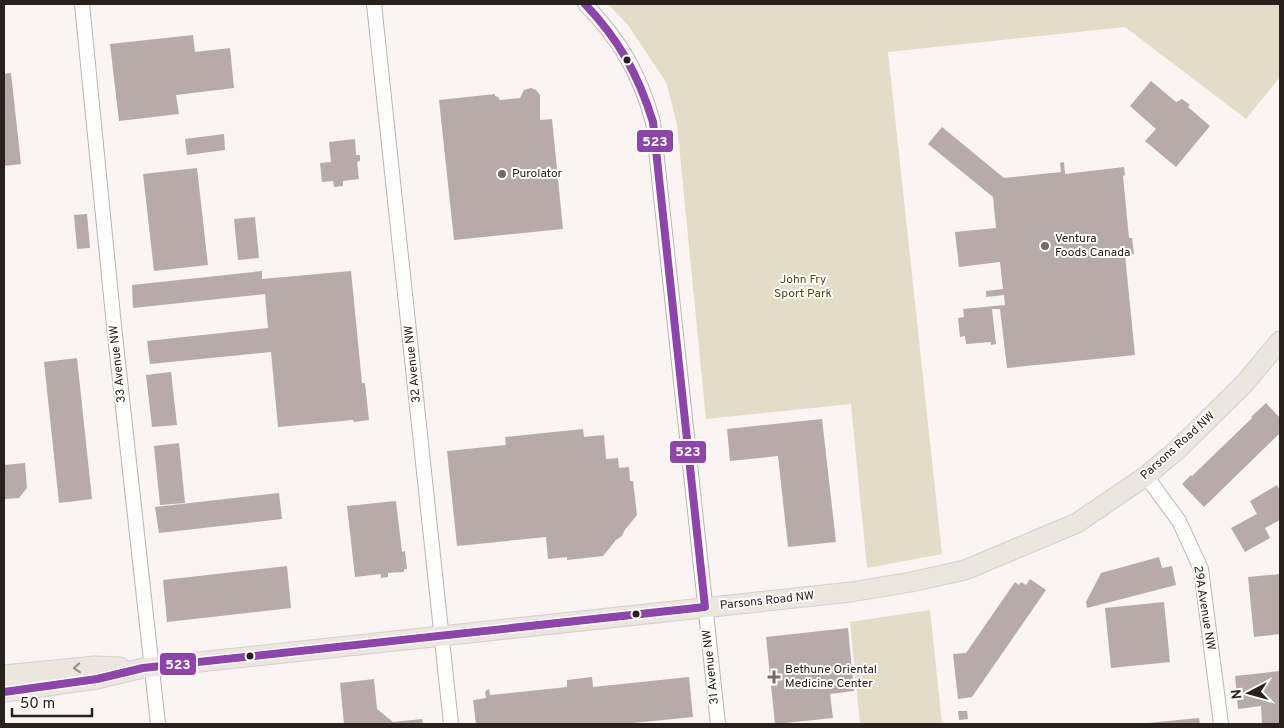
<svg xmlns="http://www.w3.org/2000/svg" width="1284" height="728" font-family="Overpass,sans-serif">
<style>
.green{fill:#e3dcc6}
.building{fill:#b7aba9}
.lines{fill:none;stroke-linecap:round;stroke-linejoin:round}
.minor-casing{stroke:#bbb5b2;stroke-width:16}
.major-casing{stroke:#d3cfcd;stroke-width:21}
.minor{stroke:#fefdfd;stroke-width:14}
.major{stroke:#ece6df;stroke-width:19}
.bus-1-casing{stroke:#fff;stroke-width:11}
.bus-1{stroke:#8e44ad;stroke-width:8}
.oneway{stroke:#948d87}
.bus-dot{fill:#29211c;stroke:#fff;stroke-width:2}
.poi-dot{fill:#726b67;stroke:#fff;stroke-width:2}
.labels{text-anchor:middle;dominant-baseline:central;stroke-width:4;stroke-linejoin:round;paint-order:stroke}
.poi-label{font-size:12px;fill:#29211c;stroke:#fff;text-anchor:start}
.park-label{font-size:12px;fill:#56490d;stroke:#fff}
.street-label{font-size:12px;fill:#29211c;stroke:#fff}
.line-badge{stroke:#fff;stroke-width:2}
.badge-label{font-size:14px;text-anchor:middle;font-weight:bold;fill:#fff}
</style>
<rect width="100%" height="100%" fill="#faf4f2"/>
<!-- green -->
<path class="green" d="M608 4H1280V77L1246 119 1125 27 888 52 942 554 867 568 851 404 706 419 677 124 666 82 628 25Z
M930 610 942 724H860L850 622Z"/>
<!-- building -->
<path class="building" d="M193 35 195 52 230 48 234 88 176 95 179 114 119 121 110 44Z
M11 73 21 164 4 166V74Z
M1151 81 1176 102 1182 99 1190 105 1188 107 1210 126 1176 167 1145 141 1156 129 1130 106Z
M531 88 536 90 540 95V120L552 119 563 229 454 240 439 100 495 94V96L498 97 500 100 520 98 524 90Z
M942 127 1004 178 1061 172 1060 163 1064 162 1065 174 1124 167 1125 175 1123 176 1129 238H1132L1134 254 1125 255 1135 355 1007 368 1000 309H992L996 344 991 345V342L966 344 965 336 960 337 958 318 964 317 963 309 1005 305 1004 295 986 297V291L1003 289 1000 262 959 267 955 232 996 228 993 197 928 144Z
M224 134 225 150 187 155 185 139Z
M355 139 356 155H360V161L357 162 359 179 343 181V186L334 187 333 181 322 182 320 163 331 162 329 142Z
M197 168 208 265 154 271 143 174Z
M87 214 90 248 77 249 74 215Z
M255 217 259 258 238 260 234 219Z
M262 271V279L351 271 362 383H365L369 420 354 422 353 420 278 427 271 352 150 364 147 341 268 328 265 294 133 308 132 285Z
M77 358 92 499 59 503 44 362Z
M171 372 177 425 152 427 146 375Z
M1266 403 1280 418V433L1204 507 1182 484 1191 475 1192 476 1252 418 1251 417Z
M822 419 836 542 788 547 778 456 730 461 727 429Z
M583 429 584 437 604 435 606 459 618 458 619 468 629 467 630 481H633L637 515 624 531 622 536 616 540 603 556 567 560V557L548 559 546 537 457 546 447 451 506 445 505 437Z
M179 443 185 503 160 505 154 446Z
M25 463 27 488 19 498 4 499V465Z
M1277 485 1280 491V520L1265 528 1270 538 1245 552 1231 528 1257 514 1250 501Z
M279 493 282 519 159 533 155 507Z
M396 501 402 552 405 551 407 569H404V572L388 573V577L381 578V574L355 577 347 506Z
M1159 557 1162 568 1172 566 1176 585 1087 608 1086 602 1101 573Z
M287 566 291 608 167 622 163 580Z
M1280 574V634L1254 637 1248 577Z
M1030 579 1046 590 972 697 958 699 953 654 966 653 1015 582 1019 585 1021 582 1026 585Z
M1164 602 1170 662 1111 668 1105 608Z
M848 628 854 691 830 694 833 718 775 724 766 637Z
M1280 671V724H1262L1261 706 1238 709 1235 676Z
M592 677 593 687 689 677 693 717 623 724H476L473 700 486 698 485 692 487 690 489 689 490 695 567 687V680Z
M374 679 377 709 393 722 422 719 423 724H344L340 683Z
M958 711H967L968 719 959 720Z
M1199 718 1200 724H1148V723Z"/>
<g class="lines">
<defs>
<path id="minor" d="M82 4 114 326 158 724
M374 4 451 724
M585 4C620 40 639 72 653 122L718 724
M1146 476 1179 521 1201 569 1221 724"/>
<path id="major" d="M4 675 95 666 120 667
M4 692 97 679 143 668 851 592 911 582 965 570 1077 523 1146 476 1177 450 1244 384 1280 341"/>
</defs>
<!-- minor casing -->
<use href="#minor" class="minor-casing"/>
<!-- major casing -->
<use href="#major" class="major-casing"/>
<!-- minor -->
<use href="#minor" class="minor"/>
<!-- major -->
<use href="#major" class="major"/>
<defs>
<path id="bus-1" d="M585 4C619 40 638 74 653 122L705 607
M4 692 97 679 143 668 705 607"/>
</defs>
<!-- bus-1 casing -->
<use href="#bus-1" class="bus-1-casing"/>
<!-- bus-1 -->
<use href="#bus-1" class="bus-1"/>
</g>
<!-- one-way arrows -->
<defs><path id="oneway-chevron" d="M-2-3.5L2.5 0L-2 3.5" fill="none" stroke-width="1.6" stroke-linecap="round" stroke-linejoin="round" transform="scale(1.25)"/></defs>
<use class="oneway" href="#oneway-chevron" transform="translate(77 668) rotate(175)"/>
<!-- markers -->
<g class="bus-dot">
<circle cx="627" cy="60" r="4.5"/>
<circle cx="636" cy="614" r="4.5"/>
<circle cx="250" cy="656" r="4.5"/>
</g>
<g class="poi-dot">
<circle cx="502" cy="174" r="5"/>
<circle cx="1045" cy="246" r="5"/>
<path d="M771.5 669.5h5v5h5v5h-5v5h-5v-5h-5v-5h5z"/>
</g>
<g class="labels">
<!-- poi labels -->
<g class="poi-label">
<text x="512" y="174">Purolator</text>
<text x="1055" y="239">Ventura<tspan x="1055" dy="14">Foods Canada</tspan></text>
<text x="785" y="670">Bethune Oriental<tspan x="785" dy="14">Medicine Center</tspan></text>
</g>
<!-- park labels -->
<g class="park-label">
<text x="803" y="280">John Fry<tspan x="803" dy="14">Sport Park</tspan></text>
</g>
<!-- street labels -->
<g class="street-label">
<text transform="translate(118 364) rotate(-96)">33 Avenue NW</text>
<text transform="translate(413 364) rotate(-96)">32 Avenue NW</text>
<text transform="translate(1178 446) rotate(-42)">Parsons Road NW</text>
<text transform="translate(767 601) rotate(-6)">Parsons Road NW</text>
<text transform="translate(1204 608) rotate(81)">29A Avenue NW</text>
<text transform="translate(711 667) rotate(-96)">31 Avenue NW</text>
</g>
</g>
<g class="line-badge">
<rect x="636" y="129" width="38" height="24" rx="5" fill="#8e44ad"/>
<rect x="669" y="440" width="38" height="24" rx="5" fill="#8e44ad"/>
<rect x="159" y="652" width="38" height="24" rx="5" fill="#8e44ad"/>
</g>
<g class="badge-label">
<text x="655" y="146">523</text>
<text x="688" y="456">523</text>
<text x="178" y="669">523</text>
</g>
<!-- border -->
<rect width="1284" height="728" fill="none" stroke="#29211c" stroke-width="10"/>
<!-- north arrow -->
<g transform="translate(1249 693) rotate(264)" stroke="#ffffff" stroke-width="4" paint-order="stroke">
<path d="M0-4L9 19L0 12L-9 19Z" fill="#29211c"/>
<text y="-8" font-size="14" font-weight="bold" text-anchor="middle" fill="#29211c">N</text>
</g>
<!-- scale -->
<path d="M12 708v8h80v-8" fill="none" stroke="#29211c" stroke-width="2.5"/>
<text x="20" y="708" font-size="15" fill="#29211c" stroke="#ffffff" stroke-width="4" paint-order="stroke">50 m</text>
</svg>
